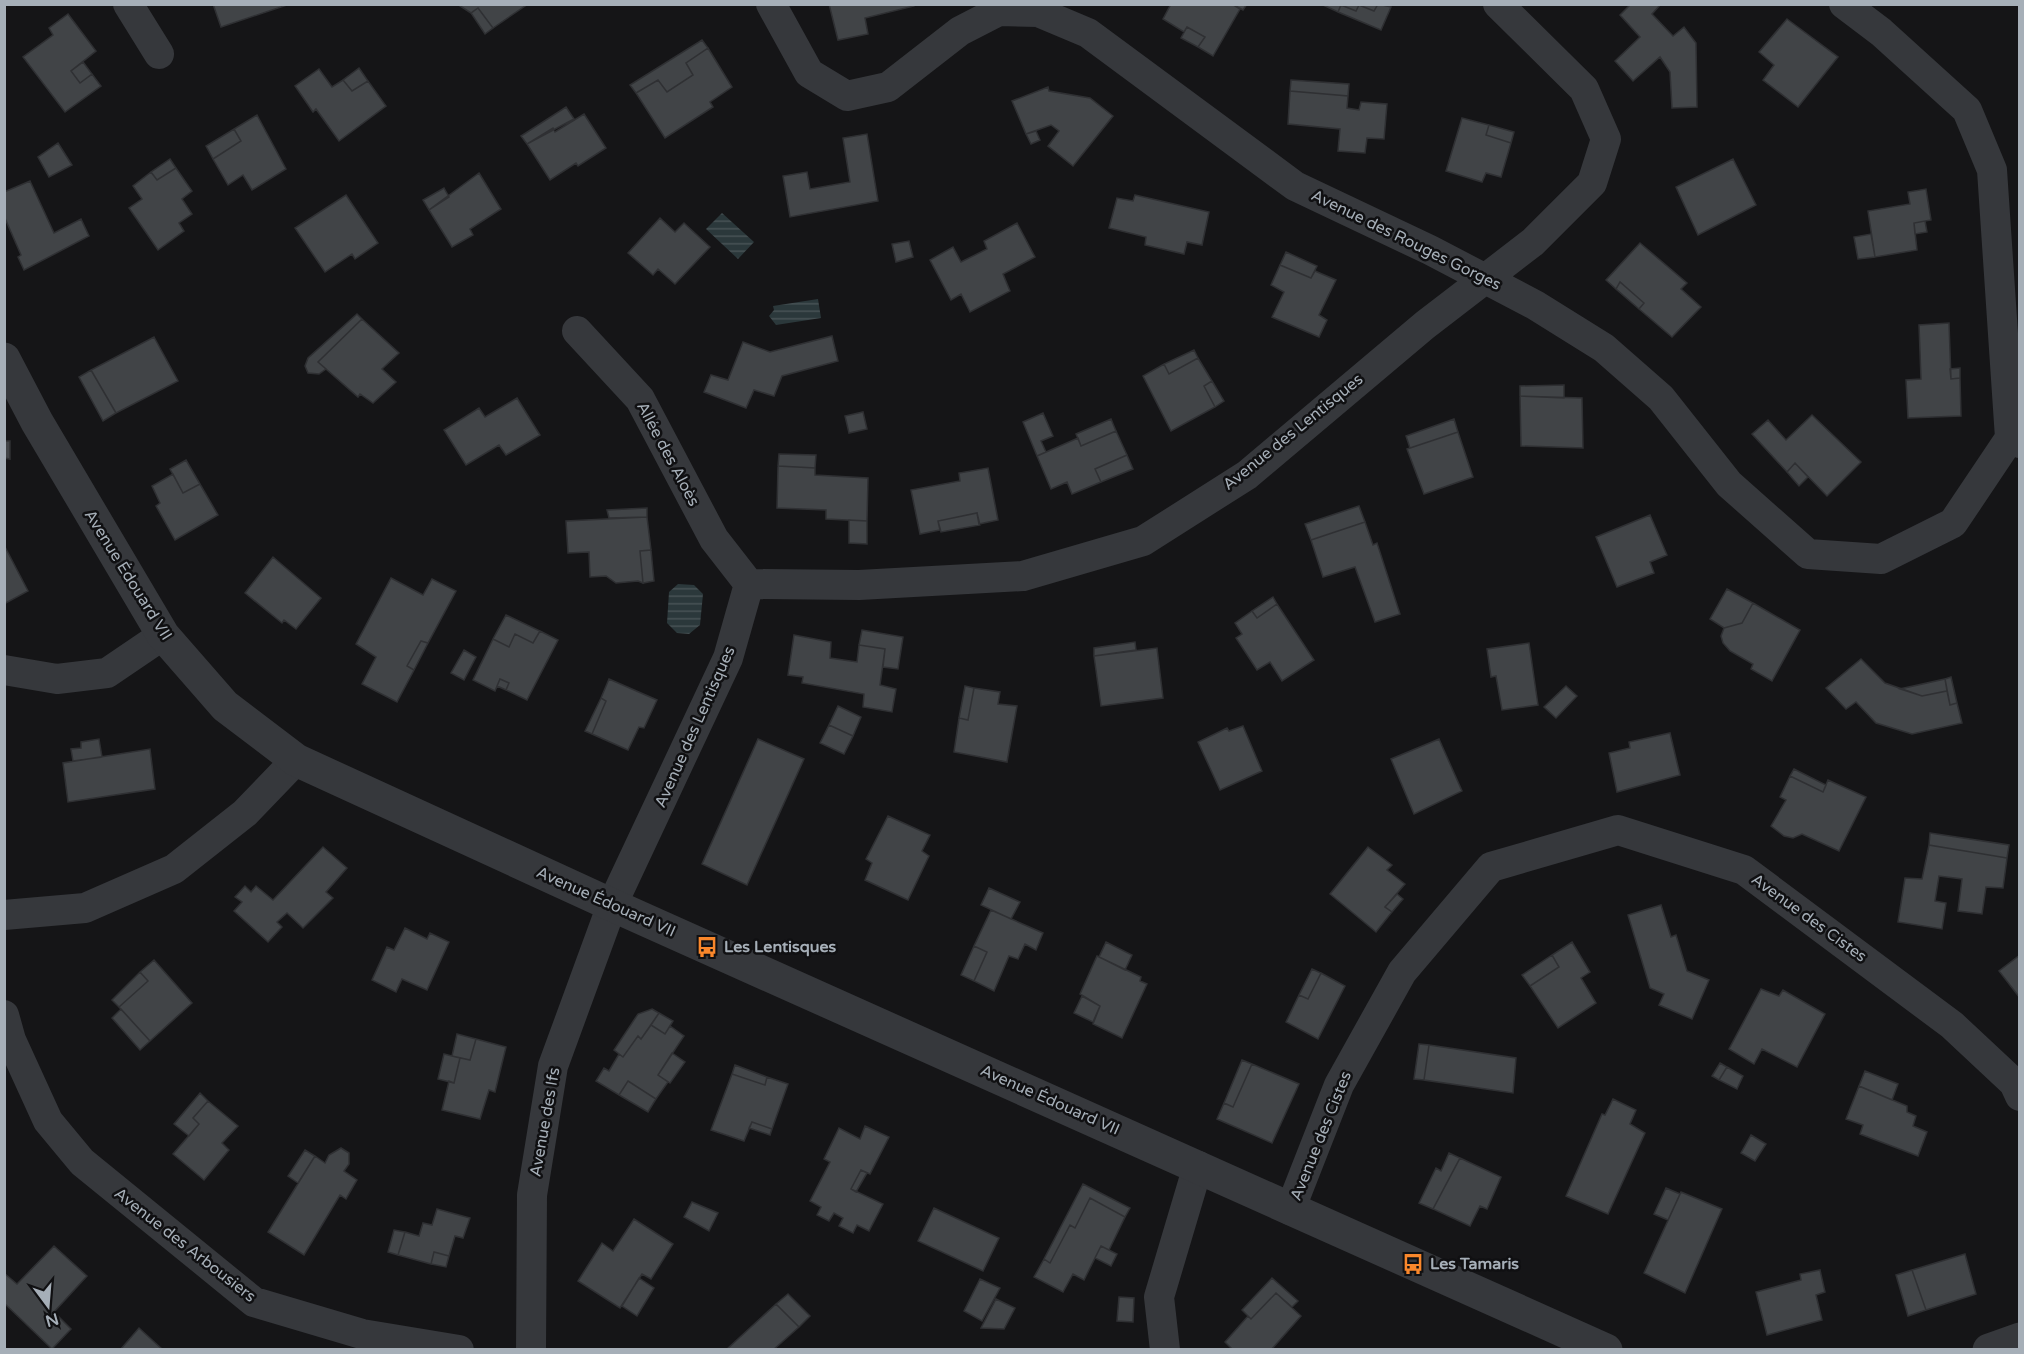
<svg xmlns="http://www.w3.org/2000/svg" width="2024" height="1354" font-family="'Varela Round',sans-serif">
<style>
.water{fill:url(#water-rules)}
.building{fill:#414447;stroke:#2f3033;stroke-width:1.5}
.lines{fill:none;stroke-linecap:round;stroke-linejoin:round}
.minor{stroke:#36383c;stroke-width:30}
.tertiary{stroke:#36383c;stroke-width:33}
.labels{text-anchor:middle;dominant-baseline:central;stroke-width:5;stroke-linejoin:round;paint-order:stroke}
.street-label{font-size:16px;fill:#a6afb8;stroke:#101012}
.poi-label{font-size:16px;font-weight:bold;fill:#a6afb8;stroke:#101012;text-anchor:start}
</style>
<defs>
<pattern id="water-rules" width="6" height="5" patternUnits="userSpaceOnUse" patternTransform="scale(1.5)"><rect width="6" height="5" fill="#2b383b"/><path d="M0 2.5h6" fill="none" stroke="#475255"/></pattern>
</defs>
<rect width="100%" height="100%" fill="#151517"/>
<!-- water -->
<path class="water" d="M722 213 754 242 738 259 706 229Z
M818 299 821 318 776 325 769 316 774 310 773 306Z
M678 584 694 585 703 594 700 625 689 634 677 633 667 623 669 592Z"/>
<!-- building -->
<path class="building" d="M213 4H287V5L221 27Z
M457 4H528L493 28 478 8 471 13Z
M829 4H914V6L865 18 868 34 838 40Z
M1171 4H1232L1240 9 1213 56 1198 47 1205 37 1187 27 1184 32 1163 19Z
M1232 4H1247L1243 10Z
M1321 4H1378L1374 11 1359 5 1356 11 1341 5 1338 12Z
M1378 4 1391 7 1381 30 1338 12 1341 5 1356 11 1359 5 1374 11Z
M1631 4H1661L1652 14 1673 36 1684 27 1696 43 1697 107 1672 108 1670 72 1660 57 1633 81 1615 61 1640 37 1620 15Z
M478 8 493 28 485 34 471 13Z
M68 14 96 51 71 71 80 83 92 74 101 86 65 112 23 57 53 35 49 28Z
M1787 19 1838 57 1798 107 1763 80 1774 65 1759 52Z
M1187 27 1205 37 1198 47 1181 38Z
M702 40 708 48 686 63 693 75 667 92 658 80 636 93 630 85Z
M708 48 732 87 710 102 713 107 665 138 636 93 658 80 667 92 693 75 686 63Z
M83 62 92 74 80 83 71 71Z
M359 68 368 81 352 91 343 80Z
M319 69 332 87 343 80 352 91 368 81 386 106 339 141 316 109 313 112 295 86Z
M1291 80 1349 84 1348 96 1290 91Z
M1048 87 1049 91 1090 98 1113 116 1073 166 1048 146 1059 131 1051 125 1026 134 1012 101Z
M1290 91 1348 96 1347 108 1359 110 1361 102 1387 104 1384 139 1367 138 1365 153 1338 151 1340 129 1288 124Z
M566 107 574 119 527 144 521 136Z
M584 114 606 148 578 166 576 163 550 180 527 144 553 128 555 132Z
M257 115 286 169 252 190 243 175 228 185 213 159 241 141 234 129Z
M1462 118 1489 125 1486 135 1511 143 1501 177 1486 173 1482 182 1446 171Z
M1489 125 1514 132 1511 143 1486 135Z
M234 129 241 141 213 159 206 146Z
M1036 131 1040 140 1031 144 1026 134Z
M867 134 878 201 790 217 783 176 807 172 810 189 850 182 843 138Z
M58 143 72 165 49 177 38 157Z
M170 159 176 168 157 180 151 172Z
M1733 159 1756 205 1698 235 1676 187Z
M176 168 192 191 182 199 192 214 179 223 184 231 158 250 129 208 142 199 133 186 151 172 157 180Z
M479 173 501 209 470 229 473 235 452 247 429 210Z
M30 181 54 233 81 219 89 236 24 270 18 257 21 255 4 216V192Z
M444 188 449 197 429 210 423 200Z
M1926 189 1931 220 1914 223 1917 250 1875 257 1868 211 1910 204 1908 192Z
M346 195 378 243 355 259 352 254 325 272 295 228Z
M1135 195 1209 212 1202 245 1187 242 1184 254 1145 245 1146 237 1109 228 1117 198 1133 201Z
M660 218 675 232 684 223 710 247 675 284 658 269 653 275 628 253Z
M1925 221 1927 232 1915 234 1914 223Z
M1017 223 1035 257 1003 274 1010 291 970 312 961 294 951 300 930 260 953 247 961 262 987 249 984 241Z
M1871 234 1875 257 1858 259 1854 237Z
M909 241 913 257 896 262 892 244Z
M1640 243 1687 283 1681 289 1701 307 1672 337 1639 309 1644 303 1620 282 1616 289 1606 280Z
M1286 252 1317 266 1311 278 1280 265Z
M1280 265 1311 278 1315 271 1336 280 1319 315 1327 320 1319 337 1272 317 1284 292 1271 285Z
M1620 282 1644 303 1639 309 1616 289Z
M357 314 362 319 318 362 326 369 319 374 308 373 305 366 308 358Z
M362 319 399 353 382 369 396 382 373 403 360 394 358 397 318 362Z
M1949 323 1951 379 1960 378 1961 416 1908 418 1906 380 1921 379 1919 325Z
M832 336 838 361 782 376 774 396 754 390 746 408 704 392 711 375 728 380 743 342 770 352Z
M154 337 178 381 116 413 91 370Z
M1194 350 1198 358 1169 374 1164 364Z
M1198 358 1212 381 1204 386 1215 407 1171 431 1143 376 1164 364 1169 374Z
M1960 368V378L1951 379 1950 369Z
M91 370 116 413 103 421 79 377Z
M1212 381 1224 401 1215 407 1204 386Z
M1564 385V398L1520 396V386Z
M1520 396 1582 398 1583 448 1521 446Z
M517 398 540 435 506 455 499 445 466 465 444 430 479 408 485 417Z
M863 412 867 429 849 433 845 416Z
M1043 413 1053 436 1041 441 1046 452 1037 456 1023 422Z
M1812 415 1861 462 1827 496 1795 463 1787 472 1752 434 1768 420 1786 440Z
M1111 419 1116 431 1081 446 1076 434Z
M1454 419 1458 432 1410 448 1406 436Z
M1116 431 1127 455 1095 469 1101 482 1072 494 1067 482 1051 489 1037 456 1078 438 1081 446Z
M1458 432 1473 477 1424 494 1407 449Z
M4 441H10V459L4 458Z
M779 454 816 455 815 468 778 466Z
M1127 455 1133 469 1101 482 1095 469Z
M186 460 200 484 183 493 170 469Z
M1795 463 1808 477 1799 486 1787 472Z
M778 466 815 468V475L868 478 867 521 826 519V510L777 508Z
M988 468 998 520 979 524 977 513 938 521 940 530 920 534 911 490 960 481 959 473Z
M173 474 183 493 200 484 218 515 175 540 156 506 160 503 152 486Z
M1359 506 1365 522 1311 540 1305 524Z
M647 508V517L609 518 607 510Z
M977 513 980 525 941 532 938 521Z
M1650 515 1667 555 1650 562 1654 573 1617 587 1596 537Z
M647 517 651 550 640 551 643 583 638 581 616 583 606 576 590 577 589 552 568 553 566 521Z
M849 520 867 521V544L849 543Z
M1365 522 1373 545 1377 543 1400 614 1375 622 1355 567 1323 577 1311 540Z
M4 545 28 591 4 604Z
M651 550 654 581 643 583 640 551Z
M273 557 321 598 296 629 284 620 282 623 245 593Z
M391 578 423 595 432 579 456 591 428 643 421 641 407 666 414 670 397 702 362 684 376 657 356 644Z
M1727 589 1753 603 1742 623 1724 628 1710 619Z
M1273 597 1277 604 1257 618 1252 611Z
M1753 603 1800 630 1772 681 1751 669 1753 664 1730 651 1723 643 1721 636 1724 628 1742 623Z
M1277 604 1314 660 1282 681 1270 662 1257 670 1236 638 1242 634 1235 623 1252 611 1257 618Z
M506 615 540 631 533 643 515 634 509 647 493 639Z
M862 630 903 637 898 669 883 667 885 649 859 645Z
M540 631 558 640 527 700 506 690 509 683 500 679 495 691 473 680 493 639 509 647 515 634 533 643Z
M794 635 831 642 830 658 857 662 859 645 885 649 880 685 896 689 892 712 863 707 864 694 802 683 803 677 788 675Z
M421 641 428 643 414 670 407 666Z
M1135 642 1136 650 1094 656V648Z
M1529 643 1538 705 1502 710 1496 676 1491 677 1487 649Z
M1157 648 1163 698 1101 706 1094 656Z
M464 650 476 657 464 680 451 673Z
M1861 659 1885 683 1922 696 1947 691 1950 705 1957 703 1962 723 1912 734 1876 723 1856 702 1846 709 1826 688Z
M1951 677 1957 703 1950 705 1945 679Z
M500 679 509 683 506 690 497 686Z
M609 679 657 700 644 728 639 727 628 750 592 734 606 701 601 698Z
M1945 679 1947 691 1922 696 1900 689Z
M965 686 974 688 968 720 959 718Z
M1566 686 1577 696 1556 718 1544 707Z
M974 688 1000 692 998 704 1017 706 1007 762 954 752 959 718 968 720Z
M601 698 606 701 592 734 585 731Z
M838 706 861 717 853 736 829 725Z
M829 725 853 736 844 754 820 743Z
M1243 726 1262 771 1220 790 1198 742 1227 728 1229 731Z
M1670 733 1680 775 1617 792 1609 753 1630 748 1629 742Z
M99 739 102 757 73 761 71 749 81 748V742Z
M758 739 804 759 747 885 702 864Z
M1439 739 1462 791 1414 814 1391 759Z
M150 749 155 789 68 802 63 763Z
M1794 769 1826 785 1823 792 1790 776Z
M1790 776 1823 792 1828 780 1866 797 1839 851 1802 834 1793 838 1784 836 1771 826 1786 800 1780 797Z
M888 816 930 835 922 851 929 856 908 900 865 880 872 863 866 859Z
M1930 833 2009 845 2007 858 1929 845Z
M1929 845 2007 858 2003 888 1986 887 1982 914 1958 911 1962 879 1939 876 1935 901 1946 903 1942 929 1898 922 1905 878 1922 879Z
M323 847 347 868 326 892 333 898 303 928 287 913 277 922 282 927 268 942 234 911 242 902 235 897 245 886 251 892 256 886 273 900Z
M1368 847 1392 865 1387 870 1405 884 1385 907 1392 912 1376 932 1330 894Z
M989 888 1020 902 1011 919 981 905Z
M1397 894 1403 899 1392 912 1385 907Z
M1661 905 1671 937 1676 935 1687 971 1709 980 1692 1019 1659 1005 1664 994 1650 988 1628 915Z
M991 910 1043 933 1036 950 1025 944 1018 959 1009 956 994 991 974 981 987 952 974 946Z
M405 928 427 939 430 933 449 942 427 990 402 979 396 992 372 980 387 947 394 950Z
M1106 942 1132 955 1125 970 1099 957Z
M1572 942 1590 972 1581 978 1596 1003 1558 1028 1530 986 1559 967 1552 955Z
M974 946 987 952 974 981 961 975Z
M1552 955 1559 967 1530 986 1522 975Z
M2020 955V998L1999 971Z
M1097 956 1141 977 1140 981 1147 984 1122 1038 1093 1024 1100 1006 1080 994Z
M154 960 192 1003 150 1041 119 1007 148 981 140 972Z
M1312 969 1321 973 1308 999 1299 995Z
M140 972 148 981 119 1007 112 1000Z
M1321 973 1345 986 1318 1039 1286 1022 1299 995 1308 999Z
M1761 989 1779 996 1783 990 1825 1014 1797 1067 1762 1049 1754 1064 1729 1049Z
M1082 996 1100 1006 1093 1022 1074 1013Z
M121 1009 150 1041 140 1050 112 1018Z
M652 1009 659 1013 641 1039 638 1036 623 1057 614 1050 638 1014Z
M659 1013 673 1021 665 1034 651 1025Z
M651 1025 665 1034 670 1026 684 1036 658 1075 668 1082 656 1099 628 1081 619 1095 596 1081 604 1068 609 1071 619 1054 623 1057 638 1036 641 1039Z
M457 1034 476 1039 470 1060 452 1056Z
M476 1039 506 1047 495 1092 489 1090 480 1119 442 1110 449 1081 454 1083 460 1058 470 1060Z
M1419 1044 1429 1045 1424 1080 1414 1079Z
M1429 1045 1516 1058 1513 1093 1424 1080Z
M672 1053 685 1062 670 1083 658 1075Z
M444 1054 460 1058 454 1083 438 1079Z
M1242 1060 1252 1064 1233 1107 1224 1103Z
M1720 1063 1727 1067 1719 1080 1712 1076Z
M1252 1064 1299 1084 1272 1143 1217 1119 1224 1103 1233 1107Z
M735 1065 767 1077 765 1085 732 1074Z
M1727 1067 1743 1076 1737 1089 1719 1080Z
M1865 1071 1898 1084 1892 1100 1859 1086Z
M732 1074 765 1085 767 1077 788 1084 772 1129 752 1122 744 1141 711 1130Z
M628 1081 656 1099 648 1112 619 1095Z
M1859 1086 1907 1106V1112L1916 1116 1913 1126 1927 1132 1918 1156 1860 1134 1863 1125 1846 1119Z
M200 1093 208 1101 193 1118 199 1124 189 1136 174 1124Z
M1613 1099 1636 1110 1630 1124 1645 1133 1608 1214 1566 1196 1602 1114 1605 1115Z
M208 1101 238 1126 222 1143 229 1150 204 1180 173 1154 199 1124 193 1118Z
M752 1122 772 1129 770 1135 749 1128Z
M865 1126 889 1137 870 1174 861 1170 851 1189 883 1204 869 1231 857 1225 853 1233 839 1226 843 1218 834 1213 829 1221 817 1215 821 1207 810 1201 830 1162 824 1159 839 1128 860 1139Z
M1751 1135 1766 1144 1755 1161 1741 1153Z
M341 1148 349 1153V1164L344 1171 357 1180 346 1199 340 1195 304 1255 268 1232 315 1156 325 1163 329 1155Z
M305 1150 315 1156 298 1183 288 1176Z
M1449 1153 1460 1158 1433 1209 1419 1203 1436 1168 1441 1171Z
M1460 1158 1501 1177 1487 1209 1480 1206 1470 1226 1433 1209Z
M861 1170 867 1173 856 1192 851 1189Z
M1083 1184 1130 1208 1125 1217 1090 1198 1075 1228 1070 1225 1050 1263 1044 1259Z
M1666 1188 1680 1194 1668 1220 1654 1214Z
M1681 1192 1722 1209 1685 1293 1644 1273Z
M1090 1198 1125 1217 1109 1250 1101 1246 1084 1280 1073 1274 1063 1292 1034 1277 1044 1259 1050 1263 1070 1225 1075 1228Z
M692 1202 718 1213 709 1231 684 1217Z
M934 1208 999 1238 983 1271 918 1241Z
M437 1209 470 1218 463 1238 455 1236 449 1256 434 1252 431 1264 398 1255 405 1232 419 1236 423 1223 432 1225Z
M634 1219 673 1244 651 1279 642 1274 620 1308 578 1281 602 1243 613 1251Z
M394 1230 405 1232 398 1255 388 1252Z
M54 1246 87 1276 54 1312 71 1329 52 1349 4 1303V1273L17 1284Z
M1101 1246 1117 1254 1111 1266 1095 1258Z
M434 1252 449 1256 446 1267 431 1264Z
M1965 1254 1976 1294 1926 1310 1912 1270Z
M1820 1270 1825 1292 1816 1295 1822 1320 1767 1335 1756 1292 1801 1280 1800 1274Z
M1912 1270 1926 1310 1908 1316 1896 1275Z
M639 1278 654 1288 637 1316 622 1306Z
M1272 1278 1298 1301 1292 1307 1276 1293 1251 1319 1242 1310Z
M980 1279 1000 1288 982 1321 964 1311Z
M1276 1293 1301 1316 1271 1350H1233L1225 1342 1248 1316 1251 1319Z
M788 1294 810 1316 799 1327 776 1304Z
M1119 1297 1134 1298 1133 1322 1117 1321Z
M996 1299 1015 1308 1004 1329 981 1328Z
M776 1304 799 1327 773 1350H726Z
M139 1328 163 1350H120Z"/>
<g class="lines">
<!-- minor -->
<path class="minor" d="M128 4 159 54
M771 4 809 73 847 96 888 87 960 31 999 11 1038 12 1088 33 1295 186 1430 250 1535 305 1604 348 1661 398 1729 484 1808 554 1881 559 1953 523 2010 438
M1844 4 1881 32 1967 110 1992 170 2010 438 2020 443
M577 331 640 399 714 539 749 584
M4 670 57 679 107 673 163 635
M4 915 85 908 174 869 245 813 296 760
M4 1015 11 1040 48 1121 82 1162 254 1302 362 1334 459 1350
M1290 1210 1339 1085 1402 972 1491 867 1618 830 1744 870 1952 1025 2014 1083 2020 1096
M531 1350 532 1195 553 1066 612 905 728 658 749 584 859 585 1023 576 1143 541 1247 475 1425 325 1533 242 1592 183 1606 139 1584 89 1498 4
M1165 1350 1159 1297 1198 1166"/>
<!-- tertiary -->
<path class="tertiary" d="M4 359 37 422 163 635 225 706 296 760 612 905 1606 1350
M1989 1350 2020 1339"/>
</g>
<!-- icons -->
<defs>
<symbol id="bus-bare" viewBox="-9 -9 18 18"><path d="M-5-6H5V4H4V6H2V4H-2V6H-4V4H-5ZM-3.5-4V0h7V-4ZM-3.5 1.2v1.5H-2V1.2ZM2 1.2v1.5H3.5V1.2Z" fill="#f9872b" stroke="#101012" stroke-width="2.5" paint-order="stroke"/></symbol>
</defs>
<g fill-rule="evenodd">
<use href="#bus-bare" x="692" y="932" width="30" height="30"/>
<use href="#bus-bare" x="1398" y="1249" width="30" height="30"/>
</g>
<g class="labels">
<!-- street labels -->
<g class="street-label">
<text transform="translate(1406 240) rotate(26)">Avenue des Rouges Gorges</text>
<text transform="translate(1293 432) rotate(-39)">Avenue des Lentisques</text>
<text transform="translate(668 454) rotate(62)">Allée des Aloès</text>
<text transform="translate(128 575) rotate(58)">Avenue Édouard VII</text>
<text transform="translate(695 727) rotate(-66)">Avenue des Lentisques</text>
<text transform="translate(606 902) rotate(24)">Avenue Édouard VII</text>
<text transform="translate(1809 918) rotate(36)">Avenue des Cistes</text>
<text transform="translate(1050 1100) rotate(24)">Avenue Édouard VII</text>
<text transform="translate(545 1122) rotate(-80)">Avenue des Ifs</text>
<text transform="translate(1321 1136) rotate(-68)">Avenue des Cistes</text>
<text transform="translate(185 1245) rotate(38)">Avenue des Arbousiers</text>
</g>
<!-- poi labels -->
<g class="poi-label">
<text x="724" y="947">Les Lentisques</text>
<text x="1430" y="1264">Les Tamaris</text>
</g>
</g>
<!-- border -->
<rect width="2024" height="1354" fill="none" stroke="#a6afb8" stroke-width="12"/>
<!-- north arrow -->
<g transform="translate(48 1306) rotate(164)" stroke="#101012" stroke-width="4.5" paint-order="stroke">
<path d="M0-4.5L10 22L0 15L-10 22Z" fill="#a6afb8"/>
<text y="-9" font-size="16" font-weight="bold" text-anchor="middle" fill="#a6afb8">N</text>
</g>
</svg>
